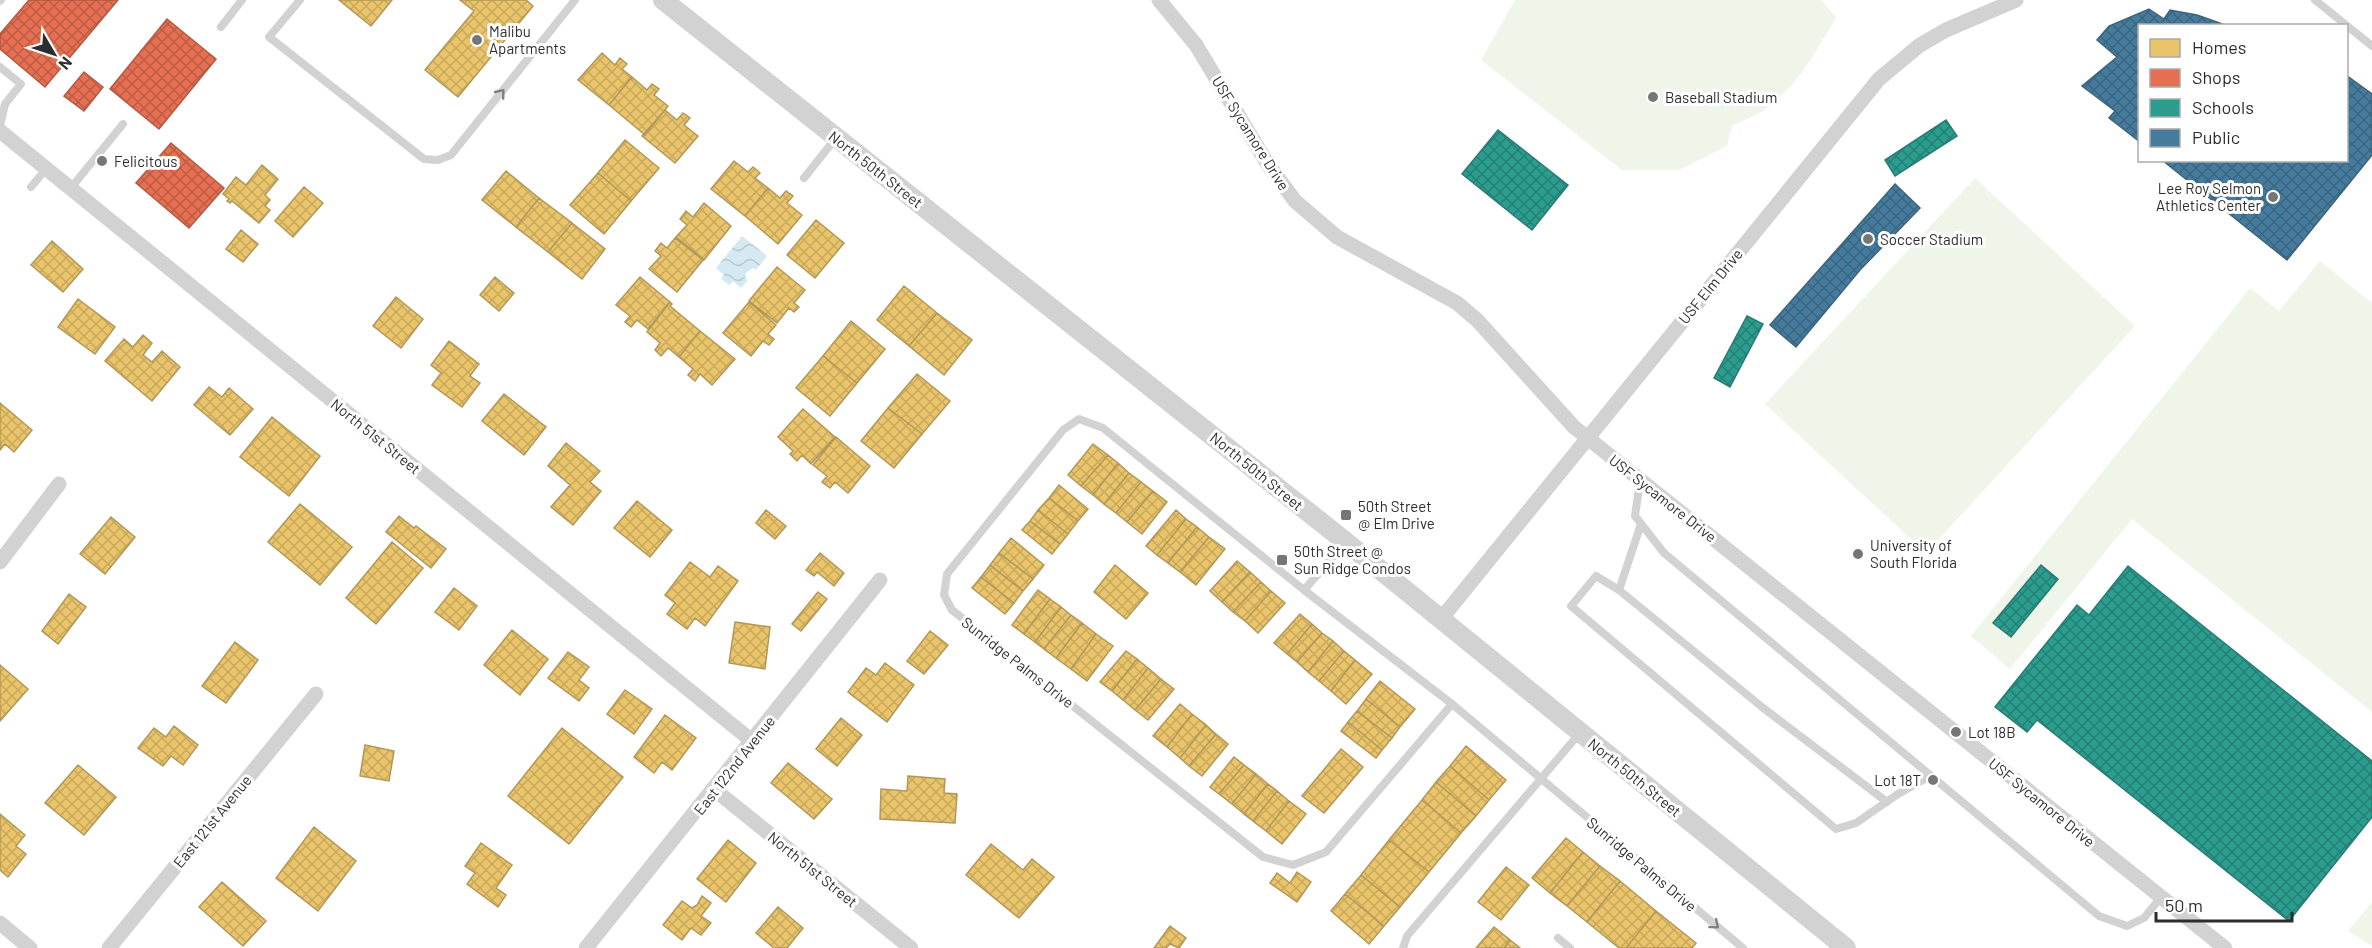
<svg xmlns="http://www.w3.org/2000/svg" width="2372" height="948" font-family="Barlow,sans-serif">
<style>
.park{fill:#f0f5ea}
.water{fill:url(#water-waves)}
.homes{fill:url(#homes-cross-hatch);stroke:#b19758;stroke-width:1.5}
.shops{fill:url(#shops-cross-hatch);stroke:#af5b46;stroke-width:1.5}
.schools{fill:url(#schools-cross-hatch);stroke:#2b7b72;stroke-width:1.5}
.public{fill:url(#public-cross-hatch);stroke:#3e647b;stroke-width:1.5}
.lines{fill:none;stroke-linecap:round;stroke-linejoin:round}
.service{stroke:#d2d2d2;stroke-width:8}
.minor{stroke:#d2d2d2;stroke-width:15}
.tertiary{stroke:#d2d2d2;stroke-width:20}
.oneway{stroke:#808080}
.poi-dot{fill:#767676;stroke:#fff;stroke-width:2}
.labels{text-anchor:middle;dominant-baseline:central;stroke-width:6;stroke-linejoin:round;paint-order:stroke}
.poi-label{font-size:15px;fill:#2d2d2d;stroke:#fff;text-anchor:start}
.street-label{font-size:15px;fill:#2d2d2d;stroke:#fff}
</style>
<defs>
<pattern id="water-waves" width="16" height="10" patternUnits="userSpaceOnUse" patternTransform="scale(1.5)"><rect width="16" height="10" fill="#d5e9f3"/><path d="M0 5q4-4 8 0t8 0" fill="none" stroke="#b7c8d1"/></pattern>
<pattern id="homes-cross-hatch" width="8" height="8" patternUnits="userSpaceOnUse" patternTransform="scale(1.5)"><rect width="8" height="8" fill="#e9c46a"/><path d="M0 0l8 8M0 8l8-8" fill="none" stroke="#c8a95c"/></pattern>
<pattern id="shops-cross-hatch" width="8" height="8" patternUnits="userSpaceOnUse" patternTransform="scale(1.5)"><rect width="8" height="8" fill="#e76f51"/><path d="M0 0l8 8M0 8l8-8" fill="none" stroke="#bc5c44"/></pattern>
<pattern id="schools-cross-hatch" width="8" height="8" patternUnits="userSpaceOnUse" patternTransform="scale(1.5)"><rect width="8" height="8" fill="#2a9d8f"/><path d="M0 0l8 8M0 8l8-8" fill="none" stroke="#248075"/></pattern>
<pattern id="public-cross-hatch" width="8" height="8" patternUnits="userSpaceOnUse" patternTransform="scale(1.5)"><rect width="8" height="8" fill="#457b9d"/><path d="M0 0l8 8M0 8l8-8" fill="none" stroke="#3a6580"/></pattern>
</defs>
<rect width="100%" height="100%" fill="#fff"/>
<!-- park -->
<path class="park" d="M1515 0H1821L1836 17C1817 51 1798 85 1766 109 1756 116 1743 120 1732 126L1727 146 1679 170H1622L1481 60Z
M1975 178 2135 326 1926 553 1765 404Z
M2320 261 2372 303V712L2132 519 2010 669 1971 636 2250 288 2279 311Z
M2372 902V946L2348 931Z"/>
<!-- water -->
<path class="water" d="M742 236 767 256 756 270 753 268 746 273 745 277 748 280 741 288 733 281 729 285 721 279 724 275 716 268Z"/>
<!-- homes -->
<path class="homes" d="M339 0H392L371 26Z
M460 0H526L533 6 458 97 425 70 474 11Z
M602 53 615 65 620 58 627 64 622 69 632 77 609 105 578 80Z
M632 77 647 90 652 84 659 89 654 95 668 106 645 135 609 105Z
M665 110 677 120 683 113 690 118 684 125 698 136 675 163 642 136Z
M625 140 659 168 631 201 598 173Z
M734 161 748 172 753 167 760 173 755 178 768 188 745 216 711 189Z
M262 165 278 179 265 195 270 200 265 206 270 210 259 223 232 201 230 203 227 201 229 199 223 194 236 177 246 185Z
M506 171 539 198 516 227 482 200Z
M598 173 631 201 604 234 570 205Z
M304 187 323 203 293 237 275 221Z
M768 188 780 198 786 191 793 196 787 203 802 215 778 244 745 216Z
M539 198 572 223 548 252 516 227Z
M704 203 731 226 704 260 676 237 687 225 680 219 686 211 693 217Z
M816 220 844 243 815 278 787 255Z
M572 223 605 249 582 279 548 252Z
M241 230 258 244 243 262 226 249Z
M675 238 703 260 677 292 649 269 661 256 655 251 661 243 667 248Z
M52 241 83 269 63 292 31 265Z
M777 267 805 290 794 303 799 307 794 312 789 308 777 323 749 301Z
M495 277 514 293 499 311 480 295Z
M640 277 670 302 648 329 637 320 631 327 625 322 630 316 616 305Z
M904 286 937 313 909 346 877 320Z
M396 297 423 319 401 348 373 326Z
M78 299 115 327 95 354 58 327Z
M670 302 672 304 670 306 700 331 679 357 668 348 661 356 655 350 660 343 647 332Z
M749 302 776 325 768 334 774 339 769 345 763 341 751 356 723 333Z
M937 313 972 340 944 375 909 346Z
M851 321 885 349 857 383 823 356Z
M700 331 735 359 712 385 700 374 695 381 688 375 693 369 679 357Z
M143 335 152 343 143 355 152 362 162 351 180 367 152 401 105 361 124 339 133 347Z
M449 341 479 364 470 376 480 383 462 407 432 385 441 373 431 365Z
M823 356 857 383 830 416 796 388Z
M917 374 950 401 922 434 888 408Z
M209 387 222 397 229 388 253 409 230 435 194 405Z
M504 394 546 427 524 455 482 421Z
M0 403 32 430 14 452 5 444 0 450Z
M888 408 922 434 894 468 861 441Z
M803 409 835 437 811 464 802 455 797 461 790 454 793 451 778 437Z
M272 417 320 456 289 496 240 457Z
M836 437 870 466 848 493 835 482 830 488 822 482 827 476 813 465Z
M566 443 600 471 590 482 601 491 573 525 551 507 570 485 548 466Z
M1093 444 1108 455 1081 486 1068 475Z
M1108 455 1118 463 1093 495 1081 486Z
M1118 463 1129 473 1104 504 1093 495Z
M1129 473 1141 482 1116 513 1104 504Z
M1141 482 1153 491 1127 522 1116 513Z
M1059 485 1088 509 1078 521 1049 498Z
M1153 491 1167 502 1142 534 1127 522Z
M1049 498 1078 521 1068 534 1038 510Z
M637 501 672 530 650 557 614 528Z
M300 504 352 547 320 585 268 542Z
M766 510 786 526 775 539 756 523Z
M1038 510 1068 534 1060 544 1030 521Z
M1176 510 1186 519 1157 555 1146 546Z
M399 516 414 528 416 526 446 549 431 568 386 532Z
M111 517 135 537 105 574 80 554Z
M1186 519 1197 527 1168 563 1157 555Z
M1030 521 1060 544 1052 554 1022 530Z
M1197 527 1209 537 1180 572 1168 563Z
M1209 537 1225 549 1196 585 1180 572Z
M1011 538 1044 565 1033 579 999 553Z
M392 542 423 568 376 624 346 598Z
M820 553 844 573 834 586 817 572 814 576 806 570Z
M999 553 1033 579 1023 591 990 565Z
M1237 561 1250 572 1222 602 1210 591Z
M690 562 710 577 718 566 738 581 705 626 695 618 687 629 667 614 675 603 665 595Z
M990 565 1023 591 1014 603 981 577Z
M1115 565 1148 593 1126 619 1094 592Z
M1250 572 1261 582 1233 612 1222 602Z
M981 577 1014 603 1005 614 972 588Z
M1261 582 1271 591 1245 621 1233 612Z
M454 588 477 606 459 630 435 612Z
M1038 590 1050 599 1024 634 1012 625Z
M1271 591 1285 603 1258 633 1245 621Z
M818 592 827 599 801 631 792 624Z
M69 594 86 607 58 644 42 631Z
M1050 599 1061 607 1035 642 1024 634Z
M1061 607 1071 615 1044 649 1035 642Z
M1300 614 1312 624 1287 654 1274 643Z
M1071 615 1082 623 1056 658 1044 649Z
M735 622 770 627 765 669 729 663Z
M1082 623 1096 634 1071 669 1056 658Z
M1312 624 1322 633 1297 662 1287 654Z
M512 630 548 659 520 695 484 665Z
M930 631 948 645 924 674 907 661Z
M1322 633 1333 641 1308 672 1297 662Z
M1096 634 1113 646 1087 681 1071 669Z
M1333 641 1344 651 1319 681 1308 672Z
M235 642 258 660 226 703 202 686Z
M1126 651 1137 659 1112 691 1100 682Z
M1344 651 1355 660 1331 691 1319 681Z
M568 652 589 667 579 680 589 688 579 701 548 678Z
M1137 659 1148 668 1123 700 1112 691Z
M1355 660 1372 674 1346 704 1331 691Z
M885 663 914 685 887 722 848 692 866 668 876 675Z
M0 665 28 689 0 721Z
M1148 668 1161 679 1135 710 1123 700Z
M1161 679 1174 689 1148 720 1135 710Z
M1380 681 1415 709 1400 727 1366 699Z
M625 690 652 709 634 734 607 714Z
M1366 699 1400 727 1392 738 1357 711Z
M1180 704 1192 714 1167 747 1153 736Z
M1357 711 1392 738 1382 750 1348 722Z
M1192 714 1206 725 1180 758 1167 747Z
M665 715 696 738 672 770 662 762 654 773 634 757Z
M841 718 862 735 837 766 816 749Z
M1348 722 1382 750 1376 758 1341 731Z
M1206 725 1216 734 1189 766 1180 758Z
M174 726 198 745 183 765 171 756 163 766 138 748 154 728 166 737Z
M562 728 623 777 569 844 508 796Z
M1216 734 1228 744 1202 776 1189 766Z
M365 745 394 751 389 781 360 776Z
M1466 746 1506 780 1489 800 1450 766Z
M1341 749 1363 767 1324 813 1302 796Z
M1234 757 1244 765 1219 794 1210 787Z
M788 763 832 799 814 819 771 783Z
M78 765 116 797 84 835 45 803Z
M1244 765 1256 774 1232 804 1219 794Z
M1450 766 1489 800 1476 816 1436 782Z
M1256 774 1268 784 1244 814 1232 804Z
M908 776 945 779 944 793 957 794 955 823 880 819 881 789 907 791Z
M1436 782 1476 816 1461 833 1422 800Z
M1268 784 1277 791 1253 821 1244 814Z
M1277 791 1289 801 1266 831 1253 821Z
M1422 800 1461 833 1429 872 1389 840Z
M1289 801 1306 814 1282 844 1266 831Z
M0 814 25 835 16 846 26 854 8 877 0 870Z
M314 827 356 861 318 911 276 878Z
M1566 838 1583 852 1550 893 1532 878Z
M728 840 756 863 726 902 697 879Z
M1389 840 1429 872 1400 907 1361 875Z
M481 843 512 865 496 888 506 895 498 907 467 884 475 873 465 866Z
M991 844 1023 870 1032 859 1054 877 1019 918 966 875Z
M1583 852 1600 866 1567 906 1550 893Z
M1600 866 1620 881 1587 922 1567 906Z
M1506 867 1529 885 1501 920 1478 902Z
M1297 872 1311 882 1297 902 1270 883 1277 873 1290 883Z
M1361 875 1400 907 1384 926 1345 894Z
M1620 881 1656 911 1626 948H1619L1587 922Z
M222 882 266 921 243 946 199 907Z
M1345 894 1384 926 1369 944 1331 911Z
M702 896 711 903 701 916 711 923 701 935 691 928 682 940 663 925 682 901 692 908 697 905Z
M778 907 803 928 787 948H774L756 933Z
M1656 911 1696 943 1692 948H1626Z
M1170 926 1186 938 1179 948 1170 944 1166 948H1154Z
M1494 927 1510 940 1504 948H1476Z
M1510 940 1519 947 1520 948H1504Z"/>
<!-- shops -->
<path class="shops" d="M29 0H118L45 87 0 49V34Z
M167 19 216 59 159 129 110 89Z
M84 72 103 87 84 111 64 96Z
M171 143 224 188 189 228 136 183Z"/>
<!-- schools -->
<path class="schools" d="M1946 120 1957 136 1895 176 1885 160Z
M1498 130 1568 185 1532 230 1462 174Z
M1747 316 1763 324 1730 387 1714 378Z
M2041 565 2058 579 2011 637 1993 623Z
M2128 566 2372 761V817L2289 921 2037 720 2027 732 1995 707 2077 605 2089 615Z"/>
<!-- public -->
<path class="public" d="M2149 9 2164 19 2170 10 2197 15 2228 26H2140V142L2109 118 2115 111 2082 86 2117 57 2097 40 2109 26Z
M2346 75 2372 94V155L2287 260 2162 160H2346Z
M1895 184 1920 208 1860 270 1796 347 1770 325Z"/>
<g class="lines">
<!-- service -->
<path class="service" d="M300 0 269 37 424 159 438 160 451 155 575 0
M2315 0 2372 46
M0 1 1 0
M221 27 242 0
M0 67 21 84 5 104 0 126
M804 178 835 139
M31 187 46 169
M70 189 123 124
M1640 481 1635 516 1664 553 2099 916 2127 926 2144 918 2161 897
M1641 524 1619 590 1596 576 1571 606 1836 829 1856 823 1898 794 1930 776
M1304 590 1452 704 1326 852 1293 865 1263 857 952 610 944 595 947 574 1063 430 1079 419 1103 428 1304 590 1345 543
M1619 590 1762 707 1887 802
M1452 704 1743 948
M1558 938 1570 948
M1403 948 1407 936 1579 734"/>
<!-- minor -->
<path class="minor" d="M1159 0 1196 45 1267 163 1295 201 1337 237 1457 303 1477 320 1574 427 2225 948
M0 131 752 741
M0 562 59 484
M1441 619 1879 79 1920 45 1946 30 2016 0
M715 790 911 948
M0 923 30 948
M109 948 316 694
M586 948 880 580"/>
<!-- tertiary -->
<path class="tertiary" d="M663 0 1346 542 1846 948"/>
</g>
<!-- one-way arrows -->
<defs><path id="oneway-chevron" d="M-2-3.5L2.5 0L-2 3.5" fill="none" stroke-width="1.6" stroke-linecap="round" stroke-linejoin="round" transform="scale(1.5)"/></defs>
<g class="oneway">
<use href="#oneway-chevron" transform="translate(501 93) rotate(-51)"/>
<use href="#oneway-chevron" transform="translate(1715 925) rotate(40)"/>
</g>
<!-- markers -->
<g class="poi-dot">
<circle cx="477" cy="40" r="6"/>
<circle cx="1653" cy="97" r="6"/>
<circle cx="102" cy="161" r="6"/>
<circle cx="2273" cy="197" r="6"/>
<circle cx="1868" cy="239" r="6"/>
<rect x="1340" y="509" width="12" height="12" rx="3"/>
<circle cx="1858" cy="554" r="6"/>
<rect x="1276" y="554" width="12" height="12" rx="3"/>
<circle cx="1956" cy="732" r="6"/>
<circle cx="1933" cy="780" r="6"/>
</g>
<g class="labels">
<!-- poi labels -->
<g class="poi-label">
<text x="489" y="31">Malibu<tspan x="489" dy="17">Apartments</tspan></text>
<text x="1665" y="97">Baseball Stadium</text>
<text x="114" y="161">Felicitous</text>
<text x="2261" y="188" text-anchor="end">Lee Roy Selmon<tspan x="2261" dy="17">Athletics Center</tspan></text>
<text x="1880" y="239">Soccer Stadium</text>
<text x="1358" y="506">50th Street<tspan x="1358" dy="17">@ Elm Drive</tspan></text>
<text x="1870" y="545">University of<tspan x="1870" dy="17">South Florida</tspan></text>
<text x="1294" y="551">50th Street @<tspan x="1294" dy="17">Sun Ridge Condos</tspan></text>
<text x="1968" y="732">Lot 18B</text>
<text x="1921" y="780" text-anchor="end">Lot 18T</text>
</g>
<!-- street labels -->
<g class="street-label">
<text transform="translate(1251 133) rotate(58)">USF Sycamore Drive</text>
<text transform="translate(876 169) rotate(38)">North 50th Street</text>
<text transform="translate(1710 286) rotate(-51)">USF Elm Drive</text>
<text transform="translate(376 436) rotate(39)">North 51st Street</text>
<text transform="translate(1257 471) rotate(39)">North 50th Street</text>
<text transform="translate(1663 498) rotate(38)">USF Sycamore Drive</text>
<text transform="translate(1018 662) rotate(38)">Sunridge Palms Drive</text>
<text transform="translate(734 765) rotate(-52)">East 122nd Avenue</text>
<text transform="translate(1635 777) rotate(39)">North 50th Street</text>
<text transform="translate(2042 802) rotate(39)">USF Sycamore Drive</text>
<text transform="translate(212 821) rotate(-51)">East 121st Avenue</text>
<text transform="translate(1642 864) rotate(40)">Sunridge Palms Drive</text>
<text transform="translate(813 869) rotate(39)">North 51st Street</text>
</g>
</g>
<!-- legend -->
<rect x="2138" y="24" width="210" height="138" fill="#ffffff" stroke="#ababab" stroke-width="1.5"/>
<rect x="2150" y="39" width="30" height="18" fill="#e9c46a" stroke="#ababab" stroke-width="1.5"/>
<text x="2192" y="54" font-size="18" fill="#2d2d2d">Homes</text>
<rect x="2150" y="69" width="30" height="18" fill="#e76f51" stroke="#ababab" stroke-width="1.5"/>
<text x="2192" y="84" font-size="18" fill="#2d2d2d">Shops</text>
<rect x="2150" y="99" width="30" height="18" fill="#2a9d8f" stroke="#ababab" stroke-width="1.5"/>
<text x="2192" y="114" font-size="18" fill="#2d2d2d">Schools</text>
<rect x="2150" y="129" width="30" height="18" fill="#457b9d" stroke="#ababab" stroke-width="1.5"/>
<text x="2192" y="144" font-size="18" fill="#2d2d2d">Public</text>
<!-- north arrow -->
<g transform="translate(54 54) rotate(129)" stroke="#ffffff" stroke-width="4.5" paint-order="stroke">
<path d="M0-4.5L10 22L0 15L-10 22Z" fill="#2d2d2d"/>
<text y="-9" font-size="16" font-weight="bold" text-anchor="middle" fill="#2d2d2d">N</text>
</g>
<!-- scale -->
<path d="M2156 912v9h136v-9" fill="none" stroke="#2d2d2d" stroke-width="3"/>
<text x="2165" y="912" font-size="18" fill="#2d2d2d" stroke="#ffffff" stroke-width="4.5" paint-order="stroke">50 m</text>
</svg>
